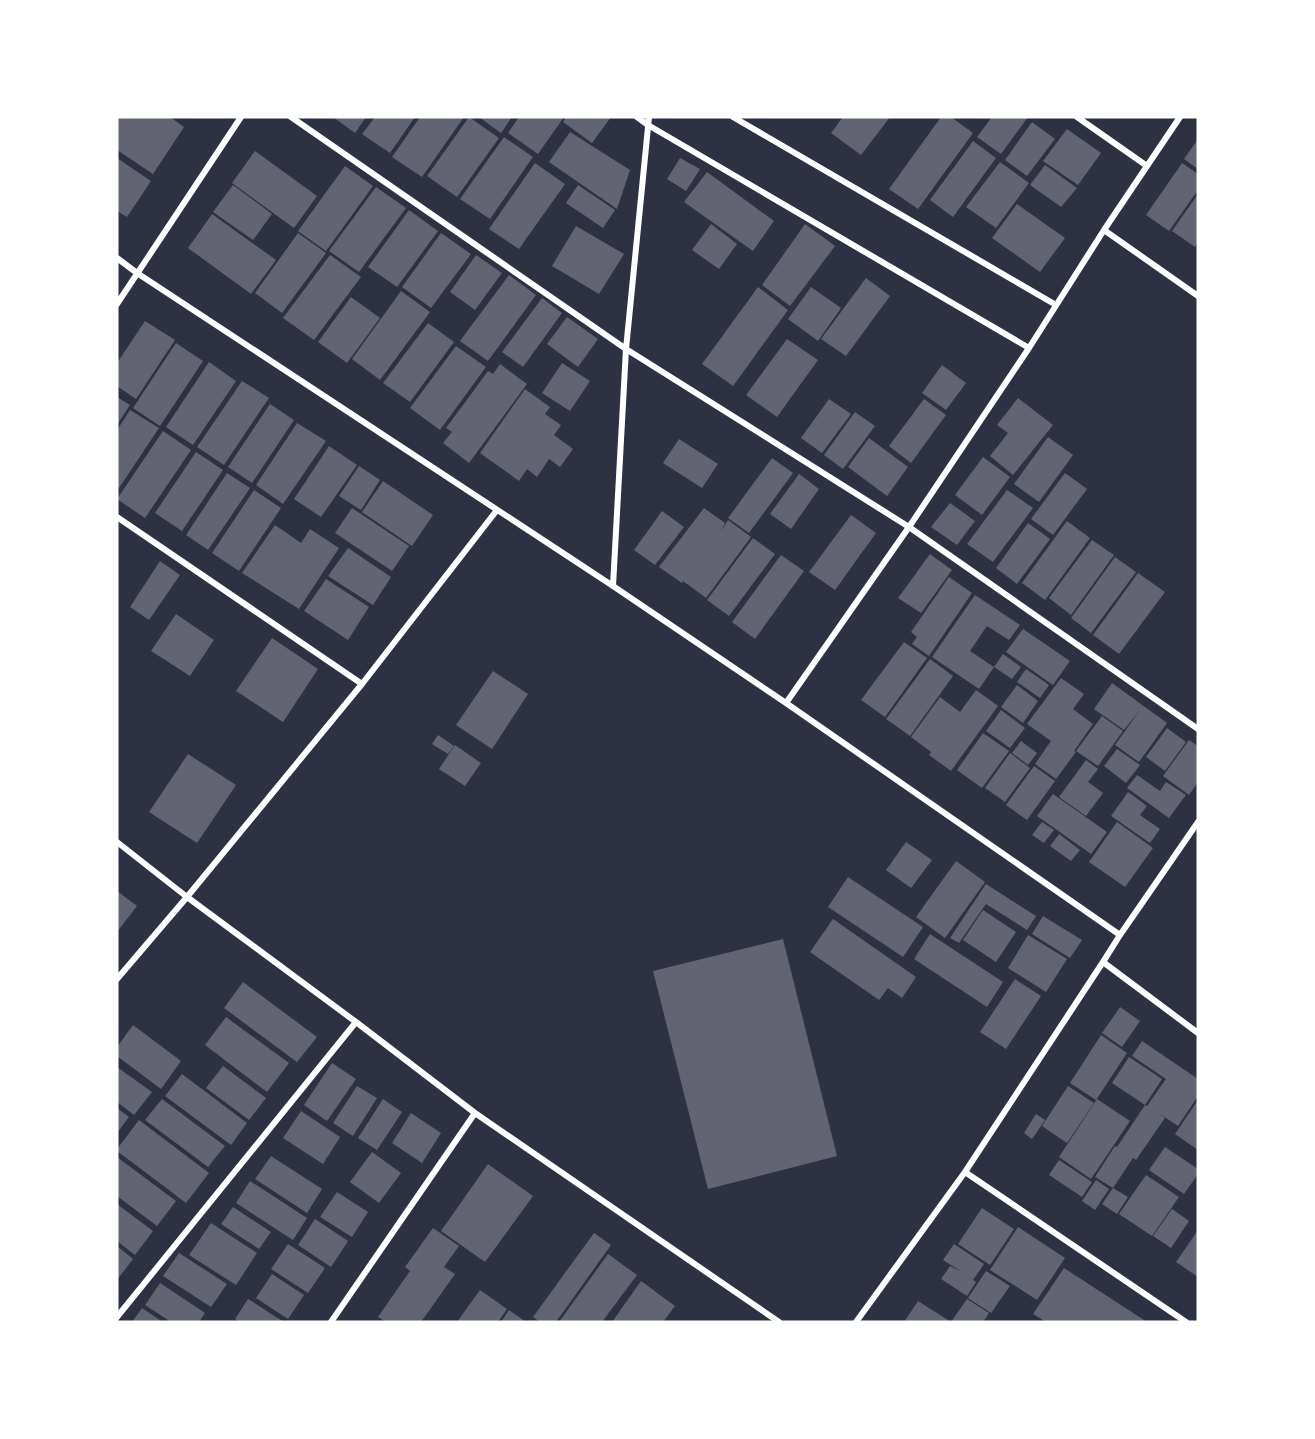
<svg xmlns="http://www.w3.org/2000/svg" width="1315" height="1439" font-family="Arial,sans-serif">
<style>
.building{fill:#626471}
.lines{fill:none;stroke-linecap:round;stroke-linejoin:round}
.minor{stroke:#fff;stroke-width:6}
</style>
<rect width="100%" height="100%" fill="#2d3142"/>
<!-- building -->
<path class="building" d="M117 117H170L184 127 153 174 117 150Z
M333 117H366L355 133Z
M375 117H415L390 153 362 134Z
M420 117H464L422 177 392 157Z
M469 117 499 138 457 197 427 176Z
M479 117H512L501 133Z
M519 117H564L538 154 508 133Z
M566 117H611L592 143 563 122Z
M843 117H890L861 155 831 133Z
M941 117H951L973 133 918 209 889 189Z
M992 117H1028L1001 154 977 137Z
M1032 122 1055 139 1027 176 1005 160Z
M1067 129 1101 153 1078 185 1043 161Z
M570 132 630 170 617 209 549 162Z
M504 137 533 157 490 219 460 199Z
M1198 139V169L1184 159Z
M973 141 996 158 953 217 930 200Z
M255 151 317 196 294 228 232 183Z
M117 158 151 181 127 217 117 211Z
M680 158 700 169 686 191 667 179Z
M1000 162 1029 183 996 228 966 207Z
M535 163 565 184 519 249 489 229Z
M1182 163 1198 174V190L1169 231 1146 215Z
M1045 165 1077 188 1061 207 1030 185Z
M345 166 373 186 326 251 298 231Z
M707 172 774 221 753 251 684 202Z
M233 185 272 214 253 240 213 212Z
M578 185 615 210 603 228 566 203Z
M376 187 406 208 359 272 329 251Z
M1198 194V243L1195 247 1172 231Z
M1017 204 1065 238 1040 272 992 238Z
M409 210 438 231 397 287 368 267Z
M212 214 276 260 251 294 188 248Z
M711 224 737 244 719 269 692 250Z
M805 224 835 246 790 306 762 285Z
M576 226 624 254 599 294 552 266Z
M298 233 326 253 282 313 255 293Z
M441 233 471 254 431 308 402 287Z
M330 255 361 277 314 340 283 318Z
M476 255 502 273 475 310 450 292Z
M509 275 536 295 488 361 460 341Z
M866 278 890 296 846 356 821 339Z
M758 287 788 310 733 386 702 364Z
M811 287 841 308 818 341 788 319Z
M401 291 430 312 380 380 352 359Z
M351 297 380 318 347 363 318 342Z
M542 298 562 313 523 367 502 352Z
M567 317 598 339 578 367 547 344Z
M145 321 175 340 136 399 117 386V363Z
M428 323 454 342 410 402 383 383Z
M787 339 818 360 777 417 746 395Z
M176 343 203 361 160 426 133 408Z
M456 346 486 367 440 430 410 408Z
M209 362 236 381 193 445 166 427Z
M562 363 590 381 570 411 542 393Z
M500 364 527 384 469 463 443 443 452 432 446 428 488 371 493 374Z
M942 365 966 383 946 410 922 393Z
M242 381 269 398 224 465 197 447Z
M525 389 550 407 545 414 561 425 554 435 573 449 560 467 549 459 537 477 527 469 519 481 480 453Z
M117 397 130 405 117 425Z
M1018 398 1053 425 1013 475 990 456 1008 433 997 425Z
M829 399 851 414 822 453 801 438Z
M924 399 946 415 911 463 889 446Z
M270 404 294 420 252 483 228 467Z
M130 410 159 428 119 488 117 486V430Z
M855 412 875 426 843 469 824 455Z
M297 423 326 441 283 504 256 485Z
M163 431 191 450 145 518 117 499Z
M1048 437 1073 455 1039 502 1014 484Z
M869 438 908 467 887 496 848 467Z
M679 439 718 464 702 488 663 463Z
M329 446 357 465 321 517 294 499Z
M196 452 223 470 182 531 155 513Z
M983 457 1010 477 982 515 955 495Z
M772 458 793 473 749 533 728 518Z
M359 466 380 480 361 510 339 496Z
M227 473 250 488 208 550 186 535Z
M1065 473 1087 489 1053 535 1031 519Z
M799 474 819 489 791 529 770 514Z
M383 481 433 515 412 546 362 512Z
M254 490 281 508 239 571 212 553Z
M1007 490 1033 508 993 562 967 544Z
M950 503 975 521 957 545 931 527Z
M352 508 409 546 392 571 335 533Z
M704 508 725 523 721 531 728 520 751 537 706 598 683 581 682 583 659 567Z
M662 511 684 527 655 565 634 550Z
M851 515 876 533 835 590 809 572Z
M1067 521 1090 538 1045 600 1022 583Z
M1028 523 1050 539 1017 584 996 568Z
M275 525 301 543 310 529 339 548 299 609 242 573Z
M753 538 775 554 729 616 707 600Z
M1092 540 1114 555 1071 615 1049 598Z
M348 548 391 577 373 605 328 576Z
M930 554 952 570 921 613 898 598Z
M781 555 804 571 755 639 732 622Z
M1115 557 1136 572 1091 633 1071 618Z
M160 561 180 575 149 620 130 607Z
M1138 573 1165 592 1119 654 1093 635Z
M949 577 972 593 929 656 912 644 917 637 911 632Z
M326 579 369 607 348 640 304 611Z
M975 595 1020 625 1009 640 987 626 970 651 994 667 979 689 932 657Z
M176 614 214 640 190 676 151 651Z
M1023 629 1070 661 1053 685 1006 652Z
M272 638 318 669 283 722 236 691Z
M904 642 927 658 885 717 861 700Z
M1003 654 1021 667 1012 679 994 667Z
M930 659 953 676 910 736 886 719Z
M1026 669 1049 685 1040 698 1017 682Z
M493 671 528 694 492 749 456 725Z
M1061 678 1084 694 1073 709 1093 724 1074 751 1076 752 1056 779 1035 764 1051 741 1027 724Z
M1112 683 1167 723 1139 762 1115 745 1140 710 1124 730 1094 709Z
M1017 685 1038 701 1023 723 1001 707Z
M976 690 998 706 951 771 929 755 931 752 911 737 940 697 960 712Z
M1001 710 1025 728 1010 748 986 731Z
M1102 716 1123 731 1098 766 1076 751Z
M1167 728 1186 742 1165 771 1146 757Z
M983 733 1009 751 982 788 957 770Z
M438 735 454 746 448 754 432 744Z
M1189 740 1198 746V782L1189 795 1163 776Z
M1021 741 1037 753 1028 765 1012 753Z
M455 745 481 763 465 786 439 769Z
M1117 749 1140 765 1126 783 1104 766Z
M1010 753 1030 768 1005 802 985 788Z
M188 754 236 785 197 843 149 812Z
M1086 760 1098 769 1088 782 1103 793 1086 816 1059 797Z
M1034 766 1055 781 1027 820 1006 805Z
M1137 775 1160 791 1166 782 1186 795 1169 818 1127 788Z
M1128 792 1147 806 1140 815 1160 829 1150 843 1111 816Z
M1053 794 1107 832 1091 854 1037 816Z
M1042 822 1054 830 1044 843 1032 835Z
M1117 822 1153 848 1125 887 1089 862Z
M1059 834 1080 850 1071 861 1050 846Z
M906 842 932 860 911 888 886 870Z
M956 861 985 882 945 938 916 917Z
M848 877 923 927 903 957 828 907Z
M986 884 1036 916 1027 930 986 904 959 943 950 938Z
M117 891 137 906 117 932Z
M983 910 1016 932 996 962 963 940Z
M1043 916 1082 940 1070 958 1032 934Z
M833 919 916 977 902 998 888 988 879 1000 810 952Z
M930 934 1003 982 987 1007 914 959Z
M1028 935 1067 959 1046 992 1008 968Z
M783 939 837 1156 708 1189 653 971Z
M1015 979 1041 996 1006 1049 980 1032Z
M243 982 317 1037 297 1062 224 1008Z
M1120 1007 1140 1021 1122 1047 1102 1033Z
M226 1017 289 1063 267 1092 205 1045Z
M133 1025 181 1061 161 1089 117 1056V1047Z
M1101 1035 1127 1053 1096 1100 1070 1083Z
M1142 1041 1198 1079V1096L1178 1126 1157 1112 1165 1118 1136 1160 1133 1158 1113 1188 1128 1197 1117 1214 1102 1204 1113 1188 1095 1177 1115 1146 1117 1147 1145 1105 1147 1106 1166 1079 1132 1056Z
M1129 1057 1162 1079 1145 1105 1112 1083Z
M332 1063 356 1079 327 1121 304 1105Z
M223 1066 266 1098 249 1120 206 1088Z
M117 1067 152 1092 134 1115 117 1102Z
M182 1074 247 1123 231 1145 165 1096Z
M357 1086 377 1098 353 1136 333 1123Z
M1068 1086 1094 1103 1067 1143 1042 1126Z
M162 1099 225 1146 208 1167 145 1120Z
M383 1099 402 1112 377 1150 358 1138Z
M1097 1099 1130 1121 1091 1179 1059 1157Z
M1198 1100V1150L1175 1134Z
M117 1108 129 1117 117 1133Z
M301 1111 340 1137 323 1164 283 1138Z
M411 1113 441 1133 422 1163 392 1143Z
M1036 1114 1045 1120 1032 1139 1024 1133Z
M139 1120 209 1173 186 1203 117 1151V1149Z
M1165 1147 1198 1169V1174L1184 1194 1149 1170Z
M372 1152 401 1173 379 1203 350 1182Z
M271 1156 322 1189 307 1213 255 1179Z
M117 1157 176 1201 157 1226 117 1196Z
M1059 1160 1092 1182 1082 1197 1049 1175Z
M488 1164 533 1196 485 1262 441 1231Z
M1146 1175 1179 1197 1152 1236 1119 1214Z
M1096 1180 1109 1189 1095 1210 1082 1201Z
M250 1181 307 1218 293 1240 236 1203Z
M337 1192 368 1212 352 1237 320 1217Z
M117 1204 153 1231 135 1255 117 1241Z
M233 1207 271 1232 259 1249 221 1224Z
M982 1208 1014 1229 990 1265 958 1244Z
M1172 1209 1189 1221 1171 1248 1153 1236Z
M315 1219 348 1241 331 1267 298 1245Z
M211 1223 257 1253 236 1285 189 1255Z
M1018 1227 1065 1258 1037 1300 990 1270Z
M433 1228 459 1246 444 1267 455 1274 421 1322H386L378 1317 410 1271 405 1267Z
M1198 1230V1277L1176 1262Z
M594 1233 611 1245 556 1322H540L533 1317Z
M288 1244 325 1268 308 1293 271 1269Z
M954 1244 984 1264 973 1280 976 1282 967 1296 941 1279 950 1266 962 1272 943 1260Z
M117 1246 133 1259 117 1280Z
M179 1253 227 1284 211 1307 163 1276Z
M608 1254 637 1275 602 1322H559Z
M1064 1268 1147 1322H1046L1033 1314Z
M986 1271 1010 1286 991 1313 968 1298Z
M272 1274 304 1295 288 1319 256 1298Z
M641 1281 675 1306 663 1322H612Z
M160 1283 205 1313 199 1322H171L145 1305Z
M480 1290 507 1309 498 1322H457Z
M248 1299 284 1322H240L235 1319Z
M967 1299 989 1313 983 1322H904L918 1301 951 1322Z
M142 1308 163 1322H132Z
M509 1310 526 1322H501Z"/>
<g class="lines">
<!-- minor -->
<path class="minor" d="M291 117 626 349 909 527 1198 729
M637 117 648 125 1029 348
M733 117 1056 305
M1077 117 1147 166
M1104 230 1198 296
M117 258 137 273 613 586 786 703 1120 935
M117 304 241 117
M117 517 362 684
M613 586 626 349 649 117
M786 703 909 527 1029 348 1104 230 1180 117
M117 842 187 897 356 1022 475 1113 779 1322
M1103 962 1198 1033
M117 979 187 897 362 684 497 510
M965 1172 1186 1322
M117 1317 356 1022
M331 1322 475 1113
M856 1322 965 1172 1103 962 1120 935 1198 822"/>
</g>
<!-- border -->
<rect width="1315" height="1439" fill="none" stroke="#ffffff" stroke-width="237"/>
</svg>
